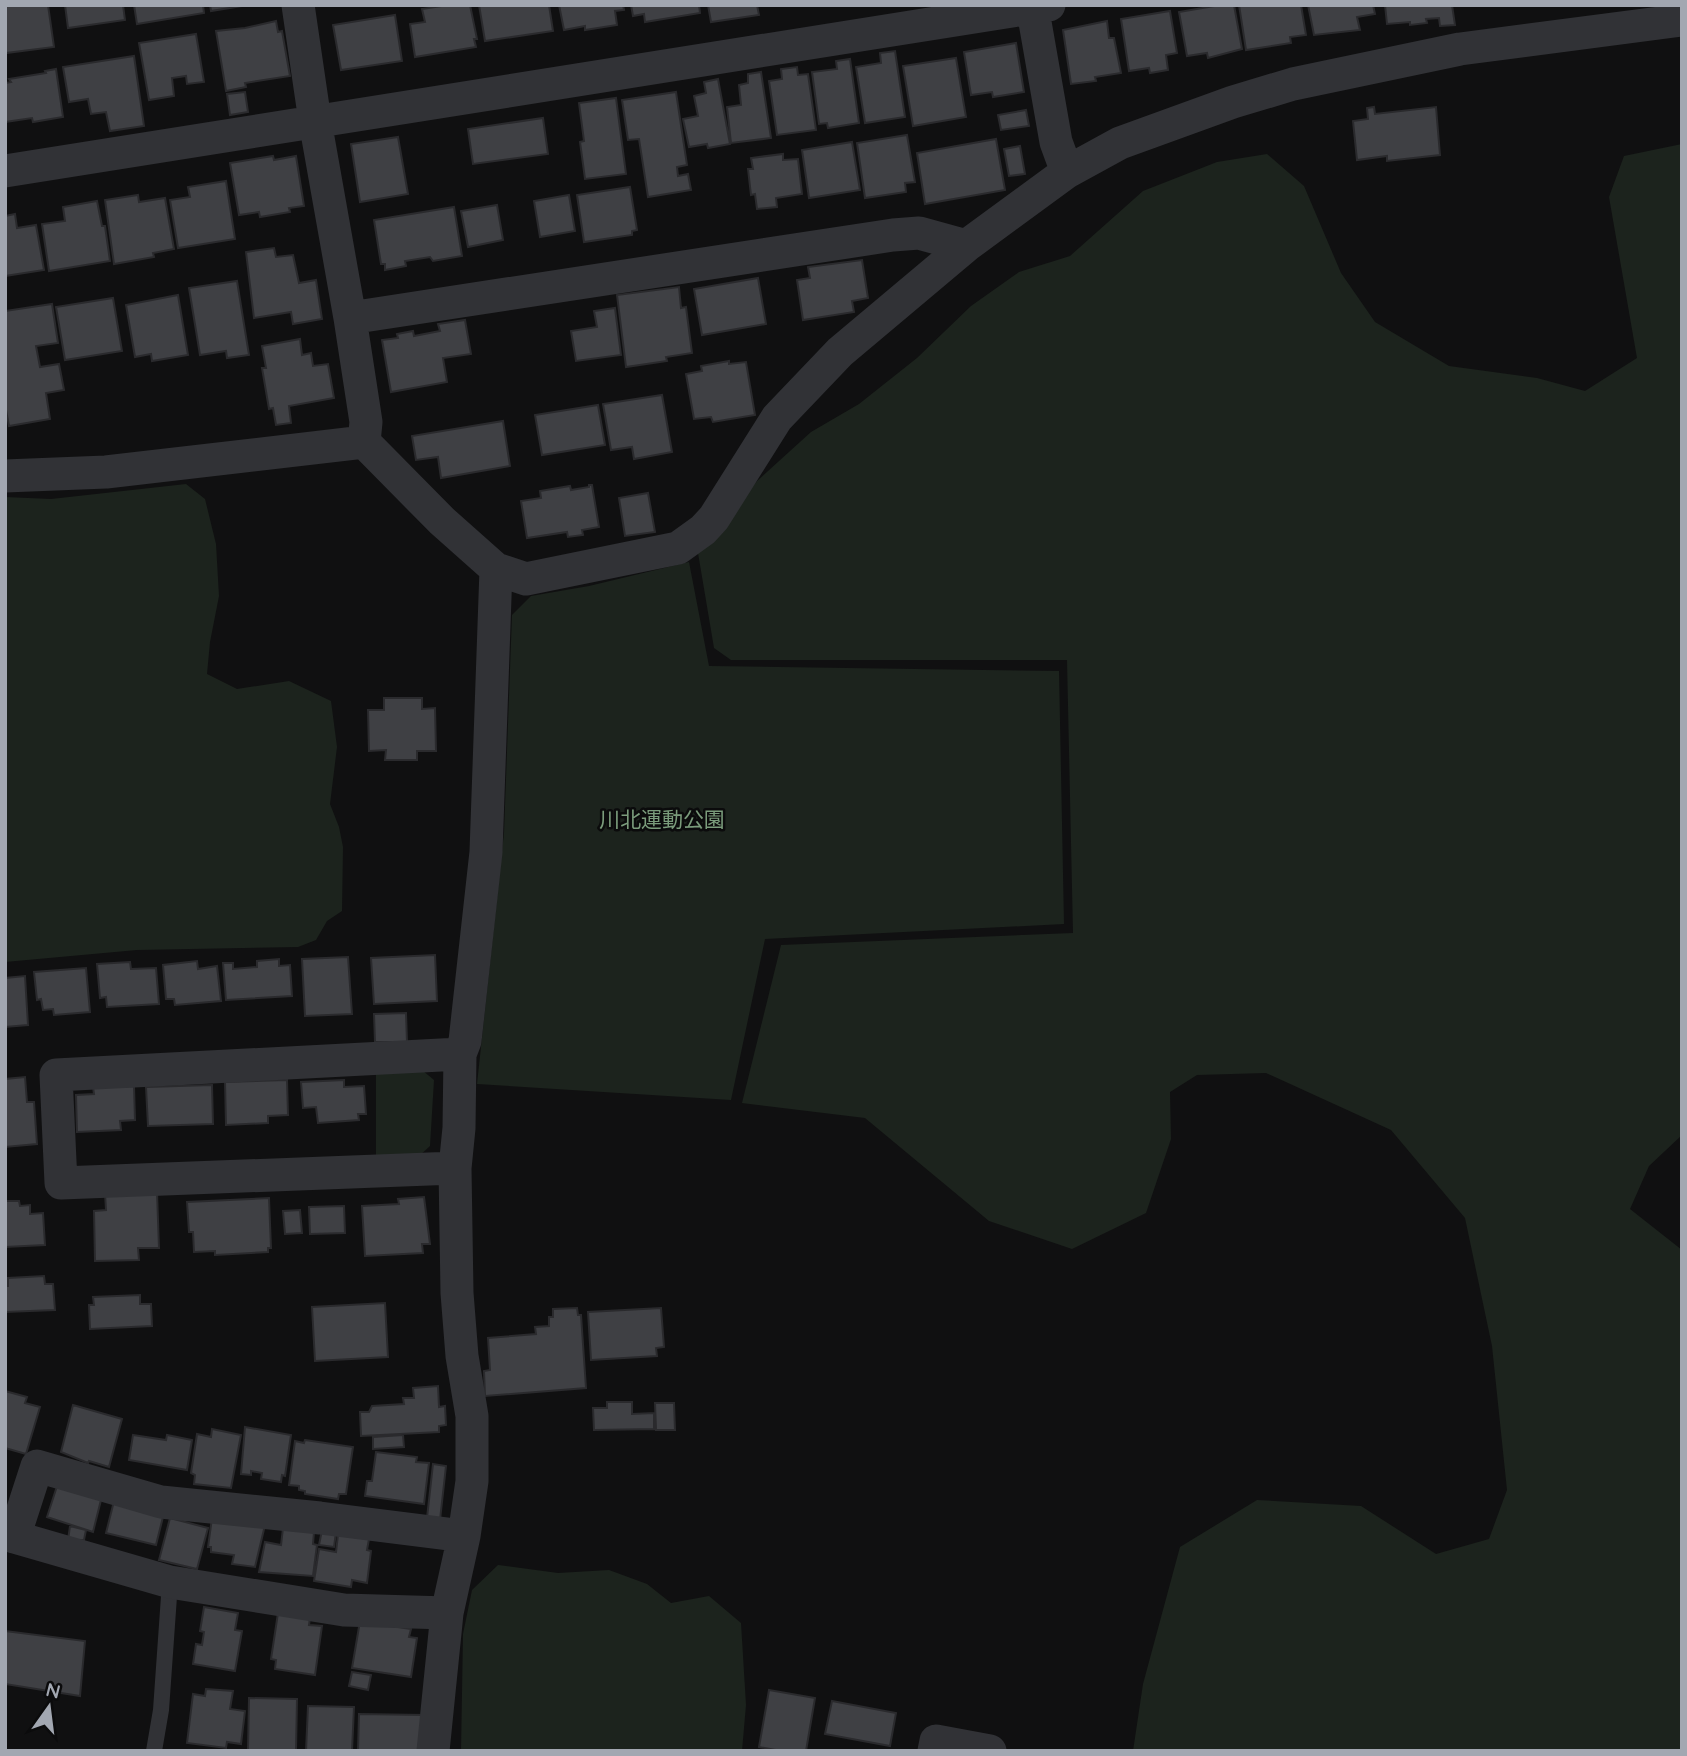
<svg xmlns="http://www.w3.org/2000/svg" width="1687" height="1756" font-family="Quicksand,'Noto Sans JP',sans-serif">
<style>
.green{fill:#1c231d}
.building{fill:#3f4044;stroke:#2a2a2d;stroke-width:2}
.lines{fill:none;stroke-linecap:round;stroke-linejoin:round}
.service{stroke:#313236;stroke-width:16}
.minor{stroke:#313236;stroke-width:33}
.labels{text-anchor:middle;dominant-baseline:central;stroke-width:5;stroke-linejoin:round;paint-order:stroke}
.park-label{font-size:21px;fill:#7a9b7b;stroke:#0b0b0c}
</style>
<rect width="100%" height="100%" fill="#101011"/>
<!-- green -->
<path class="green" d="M1682 144V1135L1649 1166 1630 1209 1682 1250V1751H1133L1143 1684 1180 1547 1257 1500 1361 1506 1436 1554 1489 1539 1507 1490 1492 1346 1465 1218 1391 1130 1266 1073 1197 1075 1170 1092 1171 1139 1146 1213 1072 1249 989 1221 865 1118 742 1103 781 945 1073 933 1067 660H731L714 648 698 553 757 481 811 432 859 404 917 358 971 306 1019 272 1070 256 1143 191 1217 162 1267 154 1304 186 1341 273 1375 322 1449 366 1537 378 1585 391 1637 358 1609 197 1624 156Z
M186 484 205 499 216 544 219 596 210 642 207 674 237 689 289 681 331 701 337 747 330 804 339 827 343 847 342 911 327 921 316 940 298 947 137 950 5 962V497L51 499Z
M689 562 709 666 1059 671 1064 924 765 939 731 1100 477 1084 504 833 512 615 531 596 589 586Z
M422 1070 434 1080 430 1146 418 1157H376V1073Z
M498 1565 558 1573 609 1570 647 1584 671 1603 709 1596 741 1623 746 1705 742 1751H461L463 1634 472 1590Z"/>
<!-- building -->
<path class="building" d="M5 5H48L54 47 6 53Z
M65 5H123L125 20 68 28Z
M134 5H203L204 13 137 24Z
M210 5H248L211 11Z
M448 5H470L477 39H474L476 47 415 57 410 24 425 22 422 9Z
M479 5H549L553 31 485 41Z
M559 5H623L624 10 615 11 617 25 585 30V26L564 30Z
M631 5H699L700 13 645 22 644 14 633 16Z
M708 5H757L759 15 711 22Z
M1220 5H1234L1242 49 1208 58 1207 53 1187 56 1179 12Z
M1239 5H1301L1306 35 1290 37 1291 43 1246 50Z
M1308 5H1373L1375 14 1357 17 1360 30 1314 35Z
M1385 5H1452L1455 25 1440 26 1439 18 1426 19 1427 23 1410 25V22L1387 24Z
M1170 11 1177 53 1166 55 1168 70 1150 73 1149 68 1129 71 1121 19Z
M395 15 402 61 341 70 333 25Z
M276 21 278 32 282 31 290 76 245 83 246 87 226 91 216 31 245 28Z
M1107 21 1109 38H1114L1121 73 1095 77 1096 81 1071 84 1063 30Z
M196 34 204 82 187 84 186 76 172 78 174 96 149 100 139 43Z
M1016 43 1024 92 993 97 992 92 971 95 964 52Z
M895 51 905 117 865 123 856 67 881 63 880 53Z
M134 56 144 126 110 131 106 112 91 114 88 99 69 102 63 67Z
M956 58 966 117 913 126 903 66Z
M850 59 859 123 828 128 827 123 819 124 812 72 837 69 836 61Z
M797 67 798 75 808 74 816 130 777 135 769 81 782 79 781 69Z
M56 69 63 117 33 122 32 118 5 122V83L11 82 9 79 46 73 45 71Z
M761 72 771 138 731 143 727 107 741 105 739 85 748 83V74Z
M718 79 730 144 708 148 707 144 689 147 683 119 698 116 694 96 706 93 704 82Z
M245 92 248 112 230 115 227 94Z
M676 92 687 165 677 167 678 176 688 174 691 190 648 197 639 139 628 140 622 100Z
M616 98 626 174 585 179 580 142 584 141 579 103Z
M1374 107 1375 114 1436 107 1440 155 1387 161V156L1357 160 1353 121 1368 119 1367 108Z
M1026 110 1029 126 1001 130 998 115Z
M543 118 548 154 473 164 468 129Z
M907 135 915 182 905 183 906 192 865 198 857 143Z
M398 137 408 194 360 202 351 144Z
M996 139 1005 190 925 204 917 153Z
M852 142 860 190 809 198 802 150Z
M1020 146 1025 174 1009 176 1004 149Z
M783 154V160L798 159 802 194 776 198 777 207 757 209 755 194 751 195 748 169H753L751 158Z
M273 156 274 160 296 156 304 206 289 208 290 212 260 217 259 212 239 215 230 163Z
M226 181 235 239 178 248 170 200 190 197 188 187Z
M630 187 637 230 632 231V235L584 242 577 195Z
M138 195 139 202 165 198 174 249 153 253 154 257 114 264 105 200Z
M569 195 575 231 540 237 534 201Z
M97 201 102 226H105L110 261 49 271 42 224 65 221 63 207Z
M497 205 503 240 468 247 461 211Z
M454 207 462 256 433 261 430 257 405 261 406 266 385 270V264H381L374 220Z
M15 214 17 228 36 225 44 270 5 276V216Z
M274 248 276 257 293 255 299 283 316 280 322 319 293 324 291 312 254 318 246 252Z
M862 260 868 298 852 301 854 312 803 320 797 280 810 278 808 267Z
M758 278 766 324 702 335 694 289Z
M237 281 249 355 227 358 226 351 200 355 189 288Z
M679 287 681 308 686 307 692 353 666 357 667 361 626 367 617 295Z
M178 295 188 355 152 361 151 354 135 357 126 305Z
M113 298 122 351 65 360 56 307Z
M52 304 58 343 36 346 40 367 59 364 64 390 46 393 50 419 9 426 5 405V311Z
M615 308 621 355 576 361 571 331 597 327 594 311Z
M465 320 471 354 443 358 447 382 391 392 382 340 398 338 397 334 413 331 414 336 440 331 438 324Z
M300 339 302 355 311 353 313 366 328 364 334 398 289 406 291 423 276 425 273 408 269 409 262 368H266L262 346Z
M729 361V364L746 362 755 415 713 422 711 417 694 419 686 374 702 371 701 366Z
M662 395 672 452 634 459 632 447 611 450 603 404Z
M598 405 605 445 542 455 535 415Z
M503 421 510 466 441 478 438 457 416 460 412 436Z
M589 485H592L599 527 582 530 583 535 568 537 567 532 527 538 521 501 541 498 540 491 570 486 571 490 589 487Z
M648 493 655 532 625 536 619 498Z
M384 698H422V709L435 708 436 751H417V760H385L386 750 369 751 368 710H384Z
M435 955 437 1001 374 1004 371 958Z
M348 957 352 1014 305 1016 302 959Z
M279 959V966L290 965 292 996 226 1000 223 963H233V969L257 967V961Z
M197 961 198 969 217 966 221 1001 175 1005 174 999H166L163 965Z
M130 962 131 969 156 968 159 1004 107 1007 106 997 100 998 97 964Z
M86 968 90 1012 54 1015 53 1009 43 1010 41 999 37 1000 34 972Z
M25 976 28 1025 5 1027V978Z
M406 1013 407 1042H375L374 1014Z
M25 1077 27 1102H34L37 1144 5 1147V1079Z
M287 1080 288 1115 268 1116V1123L226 1125 225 1082Z
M344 1080V1087L364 1086 366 1114H358L359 1120 318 1123 316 1107 303 1108 301 1082Z
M212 1085 213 1124 148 1126 146 1087Z
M134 1086 135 1120 120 1121 121 1130 77 1132 76 1095 94 1094 93 1087Z
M157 1192 159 1248H138L139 1260 95 1261 94 1211 106 1210 105 1193Z
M424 1197 430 1244H422L423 1253 365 1256 362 1206 399 1204 398 1199Z
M269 1198 271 1248H268V1252L215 1255V1251L194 1252 193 1232H189L187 1202Z
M5 1201H19L20 1206 30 1205V1214L43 1213 45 1245 5 1247Z
M344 1206 345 1233 310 1234 309 1207Z
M300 1210 302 1233 285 1234 283 1211Z
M44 1276 45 1284H53L55 1310 5 1312V1286H8V1278Z
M140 1295V1304H151L152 1326 90 1329 89 1305H94L93 1297Z
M385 1303 388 1357 315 1361 312 1307Z
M577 1308 578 1315H581L586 1388 485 1396 484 1371 490 1370 488 1338 536 1334 535 1327 549 1326V1317H553V1309Z
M661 1308 664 1347 656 1348 657 1356 591 1360 588 1312Z
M438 1386 439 1407 445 1406 446 1425 439 1426V1432L361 1436 360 1412H369L372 1406 404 1404 403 1398H414L413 1388Z
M5 1391 27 1397 25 1403 40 1407 26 1454 5 1448Z
M607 1402H632V1414L654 1413V1429L594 1430 593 1408H607Z
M655 1403H674L675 1430H656Z
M73 1405 122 1419 109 1467 89 1461 88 1463 61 1452Z
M245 1427 291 1435 285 1476 282 1475 281 1482 261 1479 262 1473 251 1471V1475L241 1474Z
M212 1429 241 1435 231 1488 194 1484 195 1475 191 1473 197 1434 211 1437Z
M133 1435 166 1440 167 1435 192 1440 187 1470 129 1460Z
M403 1435 404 1447 373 1449V1437Z
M305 1440 353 1447 346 1494H339L338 1499 305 1494V1491L299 1490V1486L289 1485 295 1441 304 1443Z
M376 1452 417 1457 416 1462 429 1463 424 1504 365 1496 367 1481H372Z
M433 1464 446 1466 440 1520 427 1518Z
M58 1483 101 1500 93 1532 47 1517Z
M114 1501 163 1517 156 1545 106 1533Z
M170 1518 208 1528 197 1569 159 1560Z
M212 1518 265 1525 255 1567 232 1564 234 1555 211 1552V1547H208Z
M70 1526 86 1530 84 1540H68Z
M283 1528 314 1532 313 1544 317 1545 313 1576 259 1572 265 1542 281 1545Z
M322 1530 336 1532 334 1547 319 1545Z
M338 1535 369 1539 367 1550 371 1551 367 1583 352 1580 351 1587 314 1581 319 1549 336 1552Z
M204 1607 238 1613 235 1630 242 1631 235 1671 193 1664 196 1644 202 1645 204 1632 200 1631Z
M278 1613 310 1618 309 1625 322 1626 315 1675 275 1669 276 1660 271 1659Z
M360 1621 411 1629 409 1637 417 1638 411 1677 352 1668Z
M5 1631 85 1641 80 1696 5 1684Z
M352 1672 371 1675 368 1690 349 1686Z
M206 1689 233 1691 230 1709 245 1711 241 1744 227 1742 226 1748 187 1743 193 1694 205 1696Z
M769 1690 815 1698 806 1751H781L759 1747Z
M249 1698 297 1699 296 1751H248Z
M832 1701 896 1713 890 1746 825 1734Z
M308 1706 354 1707 352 1751H306Z
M359 1714 425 1715V1751H358Z"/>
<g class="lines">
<!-- service -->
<path class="service" d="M154 1751 161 1710 170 1582"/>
<!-- minor -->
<path class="minor" d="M298 5 315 121 350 318 366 422 364 442
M1032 5 1056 142 1067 172
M5 171 1049 5
M350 318 893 235 919 233 966 246
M5 476 106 472 364 442 442 521 496 569 526 579 678 548 703 530 714 518 777 418 840 352 966 246 1067 172 1120 143 1233 102 1293 84 1460 49 1682 20
M455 1168 61 1183 56 1075 460 1054
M5 1532 14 1537 170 1582 344 1610 447 1613
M14 1537 37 1466 161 1502 320 1518 464 1536
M433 1751 447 1613 464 1536 472 1481V1416L462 1356 457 1293 455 1168 459 1128 460 1054 465 1041 486 852 496 569
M934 1751 936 1741 990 1751"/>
</g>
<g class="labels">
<!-- park labels -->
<g class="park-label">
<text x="662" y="819">川北運動公園</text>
</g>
</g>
<!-- border -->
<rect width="1687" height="1756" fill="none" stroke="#a2a7b1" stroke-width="14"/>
<!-- north arrow -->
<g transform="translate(49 1707) rotate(14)" stroke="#0b0b0c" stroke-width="5" paint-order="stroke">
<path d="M0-5L12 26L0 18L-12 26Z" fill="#a2a7b1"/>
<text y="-10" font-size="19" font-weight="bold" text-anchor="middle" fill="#a2a7b1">N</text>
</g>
</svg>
